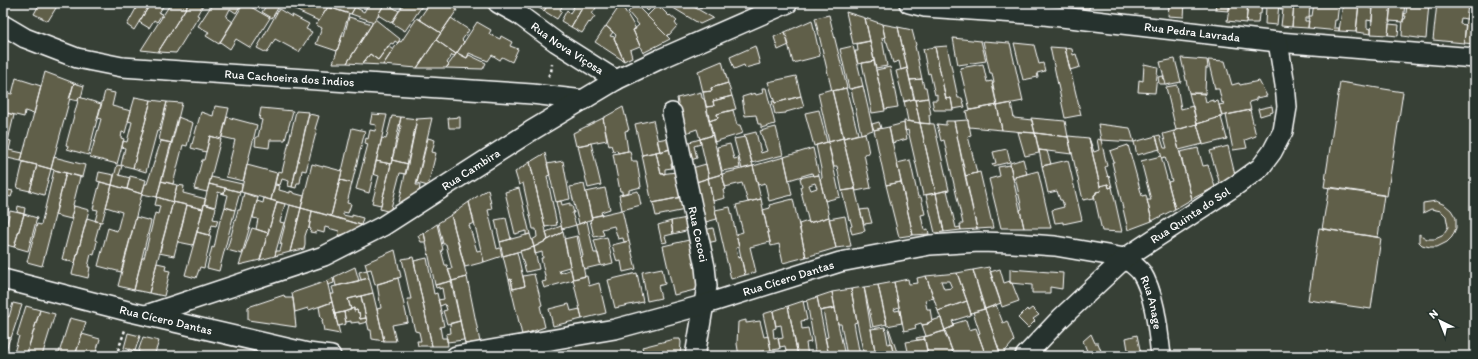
<svg xmlns="http://www.w3.org/2000/svg" width="1478" height="359" font-family="Itim,sans-serif">
<style>
.building{fill:#605e4a;stroke:#fff;fill-rule:evenodd}
.lines{fill:none;stroke-linecap:round;stroke-linejoin:round}
.minor-casing{stroke:#fff;stroke-width:22}
.path{stroke:#fff;stroke-width:2.5;stroke-dasharray:3 3;stroke-linecap:butt}
.minor{stroke:#26332d;stroke-width:19}
.labels{text-anchor:middle;dominant-baseline:central;stroke-width:3;stroke-linejoin:round;paint-order:stroke}
.street-label{font-size:12px;fill:#fff;stroke:#26332d}
</style>
<rect width="100%" height="100%" fill="#374036"/>
<filter id="ink" filterUnits="userSpaceOnUse"><feTurbulence type="fractalNoise" baseFrequency=".025" numOctaves="2"/><feDisplacementMap in="SourceGraphic" scale="8" xChannelSelector="R" yChannelSelector="G"/><feConvolveMatrix kernelMatrix="1 2 1 2 8 2 1 2 1" color-interpolation-filters="sRGB"/></filter>
<g filter="url(#ink)">
<!-- building -->
<path class="building" d="M40 3H59L48 21 34 14Z
M139 3H151L134 30 127 25Z
M151 3H165L159 13 162 14 157 22 154 20 149 28 139 22Z
M171 3H189L158 52 141 50Z
M189 3H204L197 15 199 16 176 53 158 52Z
M213 3H242L236 13 230 9 226 17 233 22 219 44 206 36 209 32 198 26Z
M244 3 270 18 251 48 236 39 230 49 220 42Z
M268 3H281L272 18 262 12Z
M281 3H298L295 9Z
M298 3H316L328 7 319 21 295 10Z
M316 3H331L328 7Z
M331 3H349L355 7 351 14 328 7Z
M369 3H385L374 22 351 14 355 7 364 12Z
M385 3 399 11 391 23 378 15Z
M404 3H424L405 31 392 23Z
M430 3H445L457 10 441 33 419 19Z
M531 3H549L544 11Z
M549 3H564L560 10 562 11 557 19 544 11Z
M572 3H585L571 27 561 21 567 10 570 13 574 7 571 5Z
M585 3H599L592 14 595 16 590 23 589 22 582 33 571 27Z
M640 3H653L656 5 654 7 652 6 648 11Z
M665 3H687L713 18 700 24Z
M693 3H711L701 8Z
M1058 3H1075V8L1057 6Z
M1075 3H1090L1089 9 1075 8Z
M1171 3H1185L1184 17 1168 16 1169 4 1171 5Z
M1185 3H1201L1200 6 1185 5Z
M1216 3H1230L1229 11 1215 10Z
M1230 3H1248L1246 23 1227 21Z
M1248 3H1262L1261 14H1259L1258 23H1246Z
M1263 3H1279L1277 25 1265 24 1266 6H1263Z
M1281 3H1294L1292 27 1281 26 1283 9H1280Z
M1294 3H1310L1309 18H1305V21H1309L1308 28 1292 27Z
M1314 3H1339L1337 20H1335L1334 28H1339V31L1308 28 1309 16H1312Z
M1343 3H1359L1356 32 1339 31Z
M1359 3H1369V8H1373L1372 21 1367 20V28L1371 29V34L1356 32Z
M1373 3H1391L1388 35 1371 34Z
M1391 3H1405L1403 22 1389 21Z
M1407 3H1429L1426 39 1402 36 1403 19H1405L1406 16H1404V13L1406 14Z
M1437 3 1468 5 1466 19 1461 18 1460 24 1466 25 1464 43 1433 40Z
M1470 3H1475V44L1464 43 1466 19H1468Z
M621 4 636 29 633 30 640 46 630 50 632 57 624 61 614 38 616 35 606 26Z
M636 5 670 39 643 53 633 30 639 25 628 12Z
M658 5 669 16 670 15 677 21 675 23 677 26 669 35 668 34 667 36 647 16Z
M328 7 349 14 337 51 316 44 322 28 316 25Z
M279 9 292 17V15L309 24 306 29 312 32 299 52 275 39 267 53 257 48Z
M846 12 865 18 870 41 853 44Z
M829 15 847 88 832 91 815 18Z
M349 17 372 24 347 63H333L342 36H344Z
M417 18 441 33 417 68 383 65 399 41 401 42Z
M451 18 469 30 462 40 464 42 456 54 436 40Z
M865 18 882 24 885 37 882 38 887 66 876 68Z
M375 19 400 39 398 43 395 41 393 44 391 43 378 60 370 54 362 64 347 63Z
M812 20 820 56 793 63 785 32Z
M477 22 491 30 489 34 500 39 501 36 512 42 510 46 518 49 512 62 502 57 500 60 492 55 488 61 469 53 467 58 457 53Z
M882 24 898 27 907 68 901 70 899 61 893 63 887 42H886Z
M1389 24 1399 25 1398 36 1388 35Z
M606 26 613 32 610 36 615 37 614 38 624 61 595 42Z
M898 27 912 30 916 45 915 46 922 79 910 80Z
M785 32 789 45 778 50 774 37Z
M953 38 981 41 986 61 958 65Z
M436 40 456 54 454 56 452 55 447 63 449 65 446 68H417Z
M870 41 874 61 858 64 855 51H858L857 44Z
M983 41 1010 43 1023 101 997 106 992 84 994 83 992 73H990Z
M1014 43 1034 45 1039 64 1043 63 1045 71 1037 73 1038 77 1023 80Z
M388 46 393 50 383 65 362 64 370 54 378 60Z
M755 46 760 64 745 68 744 65 734 69 730 57Z
M853 46 863 86 849 89 840 49Z
M947 46 958 98H962L965 107 953 109 951 98 946 99 935 47Z
M935 47 946 99 951 98 953 110H934L932 100H937V94L935 95 930 73 928 74 923 49Z
M1050 47 1065 48 1081 115 1065 118Z
M1065 48 1072 49 1073 55 1076 54 1080 67 1070 70Z
M457 53 467 58 469 55 486 63 483 69 446 68Z
M1181 58 1207 60 1208 68H1206L1205 94 1189 93Z
M1175 59 1181 82 1166 85 1160 62Z
M1208 60 1225 61 1232 85 1239 83 1240 85 1259 81 1267 96 1256 98V100L1249 102 1251 110 1222 116 1219 105 1224 104 1223 102 1222 103 1219 89H1215Z
M722 61 728 83 711 88 712 91 703 92 698 71Z
M874 61 885 111 872 113 862 63Z
M983 64 987 82 992 81 997 105 970 110 960 68Z
M1144 64 1158 67 1155 93 1138 92 1139 80 1143 81Z
M890 67 898 107 885 109 876 70Z
M907 68 914 99 904 102 896 71Z
M45 72 74 83 51 169 21 161Z
M796 76 801 96 775 103 768 82Z
M1163 76 1165 84H1159L1158 77Z
M16 78 41 86 34 114 25 111 24 117 3 112V103L6 93 12 94Z
M922 79 924 87H926L928 98 915 100 910 80Z
M1340 82 1403 92 1387 196 1324 187Z
M74 83 84 86 81 98 79 97 78 101 69 99Z
M728 83 732 96 713 101 714 106 706 107 703 92 712 91 711 88Z
M1177 85 1181 109 1193 106 1197 124 1176 130 1166 87Z
M863 86 873 130 861 134 851 89Z
M762 88H766L775 124 761 128V124H758L756 115 745 116 742 97 755 93 756 95 763 93Z
M846 88 858 134 844 138 832 91Z
M832 89 843 138 829 142 818 93Z
M105 91 115 93 112 106 131 111 125 133 122 132 121 138 124 139 117 164 90 157 101 119 98 118Z
M701 92 702 98 705 100 713 135 700 139 697 129 683 134 677 98Z
M1189 93H1204L1206 102 1213 100V102L1218 101 1222 116 1197 124Z
M732 96 736 109 717 114 718 118 709 121 706 107 714 106 713 101Z
M801 96 804 107 786 112V113L775 114 772 101H774L775 103Z
M79 97 101 104 88 155 67 149 68 146 66 145Z
M135 97 151 100 133 168 121 165 125 148 122 147 123 141 127 142 132 122 128 121Z
M928 98 931 115H929L930 124 920 123 915 100Z
M914 99 915 100 920 123 908 121 904 101Z
M151 100 167 102 159 131H157L146 172 133 168Z
M167 102 182 103 172 143 159 140Z
M1011 103 1014 118 1032 120 1035 133 1002 130 997 106Z
M997 105 1002 130 969 127 966 111Z
M215 106 229 108 221 139 210 136 206 152 191 148 201 112 213 116Z
M1272 106 1273 112 1260 116 1258 109Z
M623 107 629 130 625 131 628 151 618 153 617 150 613 151 611 145 609 146 603 118Z
M261 108 293 111 285 140H270L269 148 255 146 256 137H258L262 120 259 119Z
M733 110 737 125H740L743 133 714 142 709 121 718 118 717 114Z
M819 110 827 142 814 146 805 113Z
M1250 110 1256 136 1245 140 1247 148 1233 150 1226 115Z
M296 111 309 112 292 187 288 186 289 181 282 179 280 185 275 184 278 171 282 172Z
M3 112 14 115 8 141 3 139Z
M309 114 319 116 315 129H317L306 171 302 170 300 183H297L296 188 292 187Z
M372 114 387 115 369 193 356 189 368 144 365 143 366 138 368 139 370 130 375 131 376 125 370 124Z
M392 116 401 117 391 164 376 161 382 138 386 139Z
M178 117 193 123 187 146 183 145 173 184 161 181Z
M227 117 257 125 243 181 226 177 235 140 222 137Z
M401 117 417 119 408 164 392 160 401 126H399Z
M460 117V128H449L448 118Z
M1221 117 1227 139 1203 145 1197 124Z
M432 118 416 185H420L419 193 398 207 417 119Z
M603 118 607 140 576 146 573 133Z
M1031 118 1065 121 1068 137 1035 133Z
M653 120 660 151 642 155 635 124Z
M968 120 971 135 968 136 977 173 965 176 954 121Z
M904 121 920 123 936 193 923 195 908 130 905 131Z
M946 121H954L977 229 961 230 960 224H963L944 140 941 141 937 124 946 125Z
M879 122 881 128 874 130 872 124Z
M904 123 907 139 892 143 889 127Z
M920 123 934 124 949 190 936 193Z
M1098 124 1130 128 1134 142 1101 140Z
M1197 124 1203 144 1179 150 1174 131Z
M776 127 783 155 752 163 744 135 756 132 761 153 767 151 760 131Z
M889 127 901 182 886 185 874 130Z
M352 128 365 131 352 183 340 180Z
M1174 131 1192 199 1175 209 1168 182 1172 181 1165 157 1162 158 1156 136 1160 135 1164 148H1167L1163 134Z
M1018 132 1035 133 1039 153 1025 156Z
M865 133 869 153 864 154 871 188 856 191 843 138Z
M1035 133 1068 137 1072 154 1039 150Z
M713 135 722 174 709 178 700 139Z
M210 136 221 139 207 192 194 189 202 160H204Z
M1068 136 1089 138 1101 191 1096 192V194L1094 195V198L1083 200Z
M1156 136 1160 149 1137 155 1134 142Z
M745 137 753 166 742 169 734 139Z
M428 138 435 140 432 152 436 153 428 186 417 183Z
M668 138 671 149 660 152 657 140Z
M843 138 855 189 842 191 837 166H834L828 142Z
M1089 138 1094 152 1099 150 1097 139 1101 140 1107 166 1105 167 1108 177 1109 176 1112 187 1109 188 1108 184 1100 186Z
M3 139 11 141 9 150 23 153 21 161 3 157Z
M700 139 701 144 694 146 697 158 688 161 683 144Z
M161 141 172 143 157 197 142 194 145 184H147Z
M828 142 840 197 825 201 820 179 822 178 821 169 816 145Z
M591 143 601 185 588 188 578 146Z
M730 144 734 159 738 158 740 168 722 171 717 147Z
M1128 145 1142 196 1146 195 1152 221 1128 230 1112 162H1114L1110 151Z
M1228 146 1235 175 1220 184 1210 151Z
M813 148 819 175 813 176 812 173 789 180 784 157Z
M1198 148 1203 166 1208 165 1215 187 1192 199 1180 152Z
M671 149 674 163 671 164 672 168 665 169V174H661L656 152Z
M1007 149 1010 162 993 166 992 164 996 163 993 152Z
M1039 150 1047 151 1051 164 1042 166Z
M628 151H630L632 161H637L641 187 629 190V192L622 194V191H620L613 154Z
M656 152 661 174 676 172 682 197 652 203 642 155Z
M545 153 550 175 547 176 557 225 545 227 530 162Z
M1161 156 1175 209 1152 221 1147 200H1151L1141 161Z
M54 157 85 165 82 177 51 169Z
M784 157 792 195 769 201 765 183 758 185 753 166Z
M1023 159 1027 174 1015 177 1016 179H1013L1010 163Z
M392 160 408 164 406 174 400 173 390 212 380 209Z
M910 160 918 197H921L925 214 921 215 924 230 928 229 929 234 913 235 897 163Z
M1068 160 1082 220 1063 224V222L1055 223 1052 210 1064 207 1062 200H1060L1057 191 1048 193 1042 166Z
M376 161 391 164 381 205 372 203 379 176 373 174Z
M563 161 570 199 556 202 547 164Z
M23 162 37 165 30 191 17 188Z
M530 162 548 240 534 247 532 240 537 237 536 229H533L523 183 519 185 515 172Z
M312 164 323 167V166L342 171 331 216 301 208Z
M706 164 709 178 693 183 692 168Z
M37 165 51 169 44 195 30 191Z
M117 165 122 166 119 175 130 178 127 189 112 185Z
M247 165 277 173 271 200 241 192Z
M1010 165 1024 228H1001L989 179 1000 176 998 167Z
M753 166 761 199 748 202 742 183 725 187 722 174Z
M54 170 66 173 42 266 27 262 37 224 41 225Z
M1038 171 1051 228H1024L1020 210 1022 209 1015 177Z
M99 172 114 175 112 185 97 181Z
M980 172 993 228 977 229 965 176Z
M66 173 80 177 73 205 74 206 71 219 55 215Z
M722 174 726 189 723 190 725 198 713 201 708 178Z
M813 175V176L819 175 829 217 809 223 800 187 802 186 800 178ZM815 183 817 188 811 190 809 185Z
M130 176 146 180 142 194 127 189Z
M211 177 242 184 241 192 209 184Z
M708 178 717 219 702 223 693 183Z
M340 180 352 183 347 203 351 204 348 213 343 212V215L352 217V215L363 218 361 225 331 216Z
M161 181 177 185 173 202 157 197Z
M100 182 112 185 102 222 95 221 98 210 93 209Z
M901 182 913 235 899 237 886 185Z
M209 184 225 188 224 194 218 192 215 207 204 204Z
M584 184 592 219 579 224 570 187Z
M1108 184 1109 188 1112 187 1122 232 1102 231 1094 195 1096 194V192L1101 191 1100 186Z
M112 185 142 194 121 272 98 266 108 228 117 231 122 212 106 207Z
M177 185 184 186 183 193 206 199 203 209 173 202Z
M275 185 280 186 279 190 290 193V191L293 192V193L304 196 301 208 271 200Z
M1329 187 1384 195 1378 237 1322 229Z
M225 188 240 192 235 210 225 207 228 195 224 194Z
M519 188 530 234 526 235V231L515 234 505 192Z
M605 188 610 209 601 212 602 215 591 217 586 192Z
M3 189 13 191 11 197 3 195Z
M488 189 492 209 488 210 497 249 500 248 502 256 484 262 469 202Z
M855 189 865 231 852 234 850 227 852 226 850 219 849 220 842 191Z
M947 190 956 228 960 227 961 230 944 232 936 193Z
M638 191 641 205 622 210 619 195Z
M244 193 258 198 242 254 227 250 238 210H240Z
M936 193 944 232 935 233 926 195Z
M157 197 173 202 149 293 134 290 142 258H144L155 213 158 214 160 206 155 205Z
M682 197 685 210 656 216 653 203Z
M264 198 277 202 268 233 256 229 258 219 253 218 257 201 263 203Z
M761 199 770 242 750 247 756 272 745 275 736 234 743 232 736 205Z
M793 199 806 257 783 263 779 244 771 246 763 210 770 208 769 205Z
M561 201 562 205 570 203V206H572L574 213H572L576 225 562 229 556 202Z
M1436 201 1445 205 1451 210 1456 218V228L1452 237 1447 242 1437 247H1430L1422 245 1419 242V234L1427 239H1435L1442 236 1448 227 1446 216 1441 211 1431 209 1423 213V203Z
M173 202 187 205 174 256 159 253Z
M277 202 285 204 280 222 284 223 276 251 275 256 260 260Z
M469 202 474 223 469 225 477 251 481 250 484 262 465 267 451 215Z
M204 204 216 208 213 219 218 220 216 226 212 225 209 235 197 232Z
M187 205 203 209 193 245 178 242Z
M290 205 301 208 290 252 275 256 276 251H280L282 244H280Z
M3 206 9 207 3 229Z
M18 206 25 208 24 214 17 212Z
M74 206 89 210 75 263 62 259 73 217H71Z
M225 207 235 210 219 271 207 268 212 247 214 248 220 220H221Z
M730 207 739 247 736 248 738 258 741 257 745 275 731 279 715 210Z
M301 208 312 211 309 228 307 230 305 236V244L304 249 290 252Z
M868 209 872 223 864 224 860 210Z
M622 210 629 241 624 242 623 238 618 239 614 226 602 229 604 235 594 237 590 220 592 219 591 217Z
M10 211 24 214 14 247 3 244V238Z
M312 211 361 225 360 229 338 236 339 231 325 227 324 233 317 231 316 233 310 232 311 229 309 228Z
M24 214 37 218 28 251 14 247Z
M451 215 467 277 452 281 448 270 452 269 446 244H443L438 223Z
M845 216 851 246 836 248 829 219Z
M136 217 151 221 134 290 118 286Z
M829 217 836 248 806 257 799 224 808 221 809 223Z
M87 218 100 222 95 240 97 241 94 255 91 254 88 267H90L88 278 72 274Z
M506 218 511 239 500 242 495 220Z
M687 218 690 230 673 234 671 221Z
M587 221 594 253H598L601 265 584 269 581 257 583 256 576 225Z
M671 221 673 234 665 236 667 242 662 243 658 225Z
M437 224 443 250H441L445 265H447L452 281 435 285 424 233Z
M561 226 563 232 548 240 546 232Z
M252 228 268 233 260 260 239 265Z
M713 228 716 241 707 243 704 230Z
M1319 228 1381 238 1371 309 1308 300Z
M197 232 211 236 204 268 200 267 196 278 185 275Z
M563 232 573 280 544 288 542 282 546 281 541 258H543L542 252 535 254 534 247ZM569 267V270L560 273 559 270Z
M424 233 426 242H421L418 236Z
M530 234 534 247 503 256 500 242Z
M577 236 585 276 573 279 564 239Z
M607 237 613 263 601 266 594 240Z
M689 240 697 272 703 288 674 295 663 246Z
M629 241 636 269 623 272 621 261 617 262 612 245Z
M534 247 539 269 526 272 520 251Z
M395 250 401 277 375 285 371 269 367 270 365 263Z
M517 252 525 286 513 289 511 279 509 280 503 256Z
M413 257 414 261 432 346H418L417 341H421L419 332 415 331 407 299H411L402 259Z
M427 258 434 294 437 293 444 326 440 327 442 338H447L448 346H432L414 261Z
M157 263 166 265 165 270 170 271 164 296 149 293Z
M355 267 359 281 336 286 334 277Z
M989 267 1001 303 985 309 973 270Z
M662 268 665 284 658 286 661 298 647 301 642 272Z
M1000 269 1004 283 1010 281V283H1012L1019 301 1002 307 990 272Z
M1010 269 1063 273 1062 289 1050 287V293H1032V285L1010 283Z
M367 270 369 278 361 280 359 272Z
M973 270 984 309 971 313 957 273Z
M637 273 643 302 615 308 608 280Z
M957 273 967 301 938 311 926 276ZM941 281H949L952 288 944 289Z
M534 274 542 305 540 306 545 327 522 335 509 280 511 279 513 289 525 286 523 276Z
M587 276 589 286 599 283 606 313 582 319 573 279Z
M926 276 934 298 925 300 927 309H930L932 321 927 323 928 324 922 325 921 323 915 325 916 328 904 331 894 282 908 279 909 284 918 283 917 278Z
M467 277 480 342 465 344 452 281Z
M333 278 334 283 328 285 327 281Z
M369 278 373 293 348 299 351 310 335 314 330 294H334L332 287Z
M398 278 408 322 392 325 396 341H384L377 309 381 308 377 284Z
M327 281 332 302 309 310 308 308 295 312 292 293Z
M451 281 460 321 447 324 443 311 447 310 445 304 440 306 438 300 444 299 442 288 439 289V287L436 288 435 285Z
M894 282 899 307 894 309 895 311 900 310 902 323 887 326 878 285Z
M878 285 887 324 873 327 864 287Z
M864 287 871 329 876 356H864L857 322 851 289Z
M851 289 857 322 854 323 860 356H847L841 324H838L832 292Z
M832 292 835 308 820 311 817 297Z
M373 293 382 331 384 341 372 339 371 330H369L361 296Z
M284 295 285 298H293L296 327 248 320V307Z
M361 296 366 318 360 319 359 312 358 313 357 310 354 311V308L351 309 348 299Z
M817 297 820 311 829 356H816L807 301 803 302Z
M803 301 807 320 801 321 802 329 808 328 811 342 806 343 808 356H798L788 306Z
M967 301 971 315 952 321 954 326 945 330 938 311Z
M332 302 340 334 324 331 322 320H323L321 318 319 307Z
M13 303 22 305 11 338 3 336V315L9 317Z
M569 304 571 311 580 309 582 319 553 326 549 309Z
M996 305 1003 323 1007 321 1014 341 1001 356 985 309Z
M26 306 40 310 26 356H13L19 336 17 335Z
M788 306 798 356H787L785 346 780 347 778 339 783 338 781 325 776 326 773 311Z
M354 308V311L357 310 358 313 359 312 360 319 366 318 367 322 359 324V322L351 323V321L346 322 344 312Z
M835 308 838 324 845 356H829L825 338 828 337 823 310Z
M1032 308 1039 315 1033 319 1035 321 1028 328 1018 318 1027 309 1028 311Z
M985 309 1001 356H986L978 334 980 333 973 312Z
M40 310 55 314 42 356H28L29 352H27Z
M773 311 776 328 773 329 774 338 778 337 780 349 771 350 763 314Z
M344 312 346 324 338 326 335 314Z
M70 318 86 322 82 334 75 356H58Z
M941 318 945 331 924 337 925 339 917 340 916 338 926 336 922 325 928 324 931 321Z
M746 320V323L760 321 764 337 768 336 771 350 739 356 737 344 738 322Z
M966 320 969 330 976 328 986 356H954L945 330 954 326 953 324Z
M460 321 464 340 447 342 446 334 451 333 450 324Z
M885 327 888 344 891 343 894 356H876L871 329Z
M888 329H889L898 355 894 356Z
M944 331 953 353 949 354 950 356H928L924 337Z
M128 333 140 336 135 351 124 348Z
M82 334 100 339 95 356H75Z
M1091 334 1095 343H1098L1103 356H1089L1083 341Z
M1137 335 1141 354 1129 356 1126 338Z
M3 336 10 338 5 353 3 352Z
M143 337 159 341 154 356 138 352Z
M674 339H680L681 342 680 356H645L642 347Z
M925 339 928 356H909L906 342Z
M129 349 138 352 151 356H127Z"/>
<g class="lines">
<defs>
<g id="minor">
<path id="s1" d="M498 3 518 14 556 42 616 80"/>
<path id="s2" d="M909 3 925 7 1044 15 1278 42 1475 58"/>
<path id="s3" d="M3 25 25 38 77 58 122 67 532 94 584 100"/>
<path id="s4" d="M672 113 705 267 707 286 695 356"/>
<path id="s5" d="M1125 258C1130 262 1137 267 1141 272 1155 294 1158 330 1161 356"/>
<path id="s6" d="M3 279 131 312 308 353 331 356"/>
<path id="s7" d="M146 315 324 256 383 226 531 131 616 80 660 59 788 3"/>
<path id="s8" d="M456 356 615 329 703 305 840 262 930 245 979 242 1013 243 1055 246 1125 258"/>
<path id="s9" d="M1025 356 1061 318 1125 258 1235 186 1260 168 1272 152 1283 131 1287 107 1285 85 1278 42"/>
</g>
</defs>
<!-- minor casing -->
<use href="#minor" class="minor-casing"/>
<!-- path -->
<path class="path" d="M548 76 551 73 552 64
M116 356 125 330"/>
<!-- minor -->
<use href="#minor" class="minor"/>
</g>
</g>
<g class="labels">
<!-- street labels -->
<g class="street-label">
<text stroke="none"><textPath href="#s2" startOffset="285">Rua Pedra Lavrada</textPath></text>
<text stroke="none"><textPath href="#s1" startOffset="83">Rua Nova Viçosa</textPath></text>
<text stroke="none"><textPath href="#s3" startOffset="295">Rua Cachoeira dos Indios</textPath></text>
<text stroke="none"><textPath href="#s7" startOffset="358">Rua Cambira</textPath></text>
<text stroke="none"><textPath href="#s9" startOffset="218">Rua Quinta do Sol</textPath></text>
<text stroke="none"><textPath href="#s4" startOffset="124">Rua Cococi</textPath></text>
<text stroke="none"><textPath href="#s8" startOffset="342">Rua Cícero Dantas</textPath></text>
<text stroke="none"><textPath href="#s5" startOffset="54">Rua Anage</textPath></text>
<text stroke="none"><textPath href="#s6" startOffset="168">Rua Cícero Dantas</textPath></text>
</g>
</g>
<!-- margin -->
<rect width="1478" height="359" fill="none" stroke="#26332d" stroke-width="16"/>
<rect x="8" y="8" width="1462" height="343" fill="none" stroke="#fff" stroke-width="1.5" filter="url(#ink)"/>
<!-- north arrow -->
<g transform="translate(1440 321) rotate(317)" stroke="#26332d" stroke-width="3" paint-order="stroke">
<path d="M0-3L7 15L0 10L-7 15Z" fill="#ffffff"/>
<text y="-6" font-size="11" font-weight="bold" text-anchor="middle" fill="#ffffff">N</text>
</g>
</svg>
